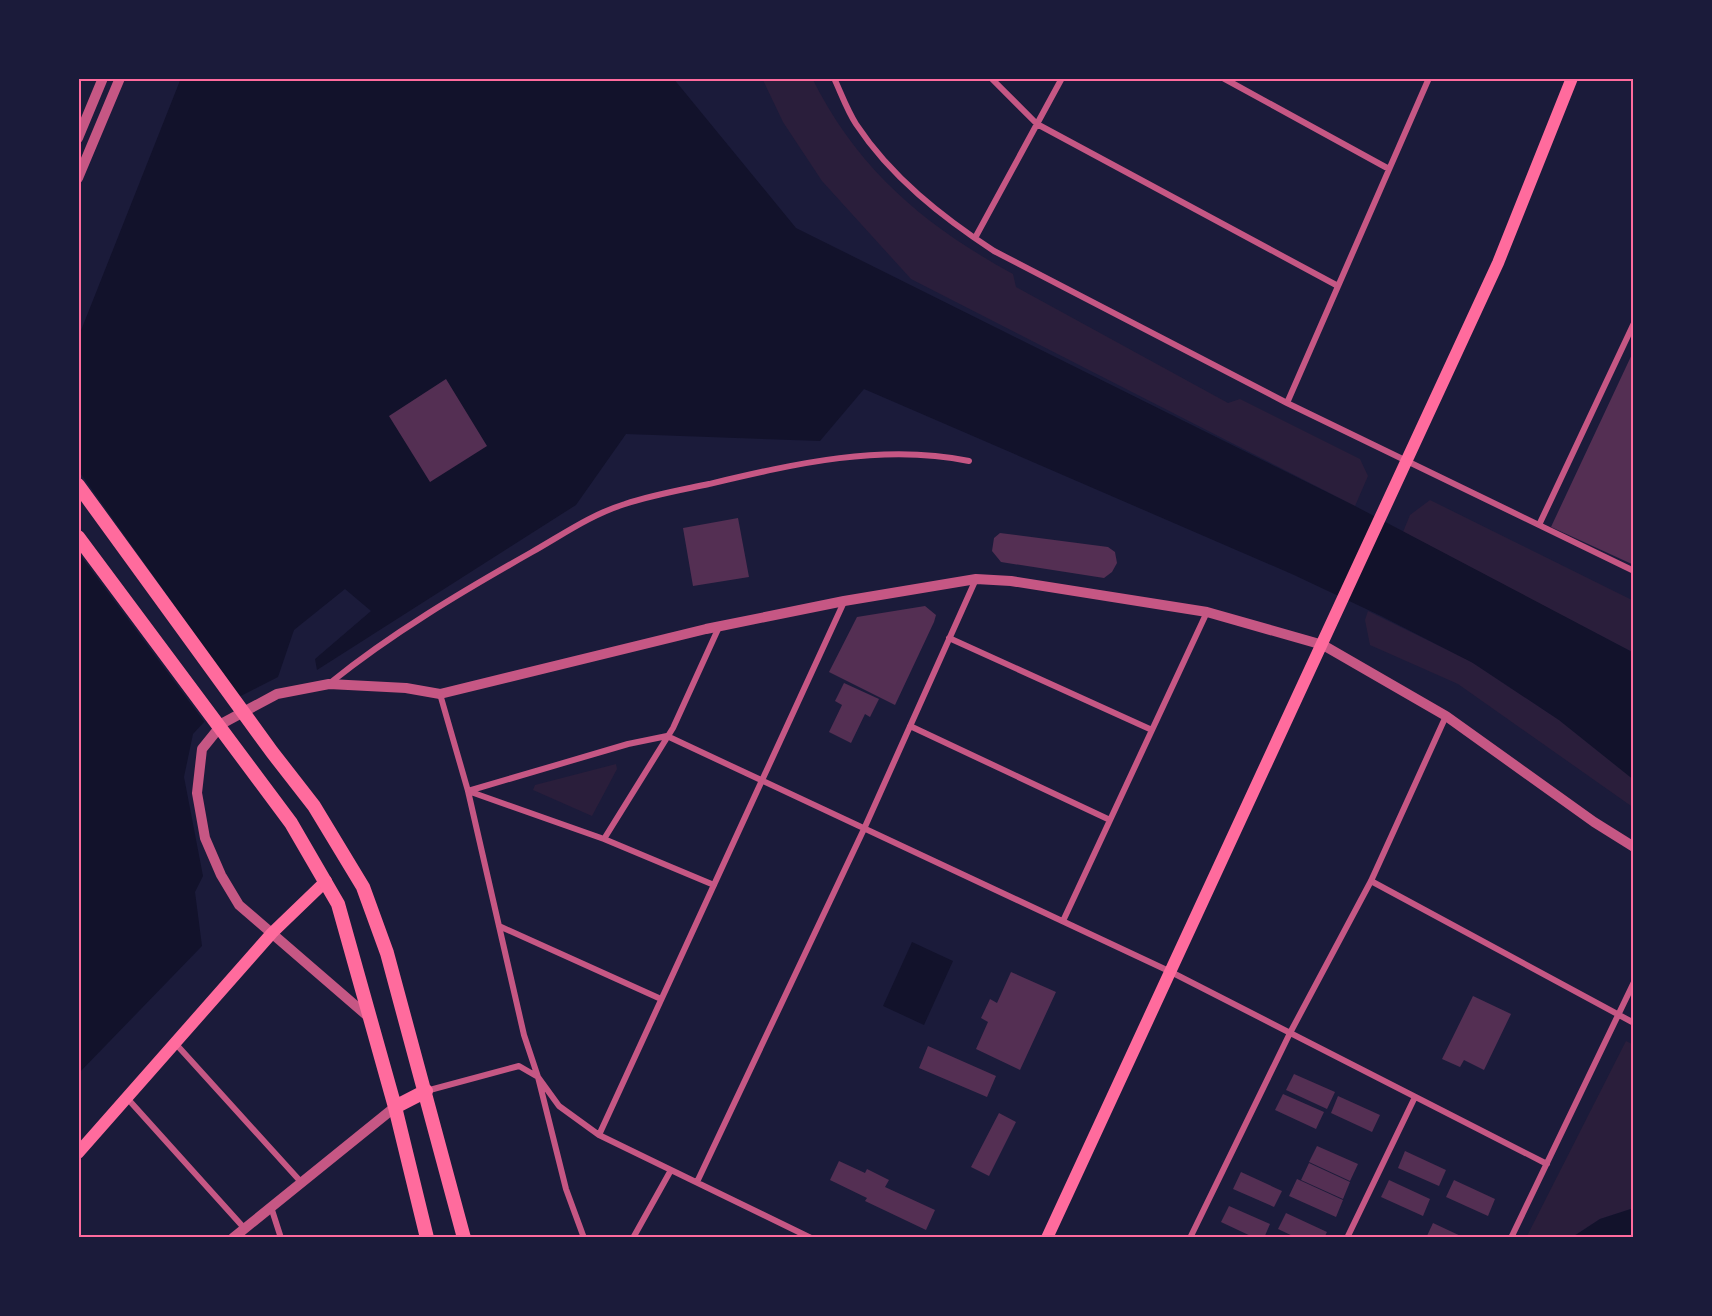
<svg xmlns="http://www.w3.org/2000/svg" width="1712" height="1316" font-family="'Work Sans',sans-serif">
<style>
.green{fill:#2a1e3b}
.water{fill:#12122b}
.pier{fill:#1b1b3a}
.building{fill:#542f53}
.lines{fill:none;stroke-linecap:round;stroke-linejoin:round}
.minor{stroke:#c65784;stroke-width:6}
.tertiary{stroke:#c65784;stroke-width:10}
.secondary{stroke:#ff6b9d;stroke-width:12}
.primary{stroke:#ff6b9d;stroke-width:14}
.neatline{fill:none;stroke:#ff6b9d;stroke-width:2}
</style>
<rect width="100%" height="100%" fill="#1b1b3a"/>
<!-- green -->
<path class="green" d="M762 78H812C858 170 925 226 1013 274L1016 287 1228 403 1240 399 1360 459 1368 476 1355 506 911 279 822 181 783 122Z
M1430 500 1634 601V653L1403 532 1410 515Z
M1368 611 1470 661 1559 720 1634 780V808L1458 684 1370 645 1365 620Z
M616 764 617 769 592 816 533 790 535 785Z
M1626 1041 1634 1045V1208L1600 1219 1571 1238H1526Z"/>
<!-- water -->
<path class="water" d="M181 78H673L796 228 1355 506 1634 653V780L1559 720 1473 663 1381 616 1294 575 864 389 820 441 626 434 576 505 317 670 315 659 371 611 345 589 294 630 278 677 217 708 193 734 184 777 203 876 195 892 202 946 78 1074V338Z
M912 942 953 961 924 1025 883 1006Z
M1634 1208V1238H1571L1600 1219Z"/>
<!-- pier -->
<path class="pier" d="M78 470 241 699 218 710 206 724 78 552Z"/>
<!-- building -->
<path class="building" d="M1634 350V565L1551 527Z
M446 379 487 446 430 482 389 416Z
M738 518 749 577 693 586 683 528Z
M1000 533 1108 547 1115 552 1117 563 1112 572 1104 578 1001 562 992 551 994 538Z
M925 606 936 615 934 622 895 705 829 672 857 617Z
M844 683 879 699 870 717 865 714 851 743 829 732 842 705 835 701Z
M1011 972 1056 992 1020 1070 976 1049 988 1022 981 1018 990 999 997 1003Z
M1473 996 1511 1014 1484 1070 1464 1060 1460 1067 1442 1059Z
M928 1046 996 1076 987 1097 919 1068Z
M1294 1074 1335 1092 1327 1109 1286 1090Z
M1283 1094 1324 1112 1316 1129 1275 1110Z
M1338 1096 1380 1115 1372 1132 1331 1113Z
M999 1113 1016 1122 989 1176 971 1167Z
M1317 1146 1358 1164 1350 1181 1309 1162Z
M1405 1151 1446 1170 1439 1186 1398 1168Z
M839 1161 865 1173 867 1169 889 1180 885 1187 935 1210 926 1230 865 1201 867 1198 830 1180Z
M1309 1163 1350 1182 1343 1199 1301 1180Z
M1241 1172 1282 1191 1274 1207 1233 1189Z
M1297 1179 1343 1200 1336 1217 1289 1196Z
M1389 1180 1430 1199 1423 1216 1381 1197Z
M1454 1180 1495 1199 1488 1216 1446 1197Z
M1229 1206 1270 1224 1264 1238H1255L1221 1222Z
M1286 1213 1327 1232 1324 1238H1297L1278 1229Z
M1433 1223 1465 1238H1426Z"/>
<g class="lines">
<!-- minor -->
<path class="minor" d="M834 78C841 93 847 110 856 124 891 177 942 217 994 251L1287 403 1634 571
M991 78 1037 124 1338 286
M1223 78 1389 169
M975 238 1062 78
M1287 403 1429 78
M1539 525 1634 323
M949 638 1152 730
M330 683C392 633 463 591 532 552 562 535 592 514 625 504 652 495 681 490 709 484 794 464 882 443 969 461
M440 694 468 791 524 1035 538 1077 566 1189 584 1238
M910 726 1110 820
M468 791 628 744 667 736 1171 972 1547 1164
M468 791 604 839 714 885
M604 839 673 728 719 627
M1371 881 1634 1023
M1063 921 1207 612
M499 926 661 999
M175 1043 301 1182
M426 1091 519 1066 538 1077 559 1106 599 1135 811 1238
M127 1098 245 1229
M599 1135 844 602
M697 1182 864 829 976 579
M271 1207 281 1238
M633 1238 671 1170
M1190 1238 1290 1033 1371 881 1446 716
M1347 1238 1415 1097
M1511 1238 1634 982"/>
<!-- tertiary -->
<path class="tertiary" d="M78 138 103 78
M78 178 120 78
M371 1019 239 905 221 875 205 838 197 793 202 749 223 723 277 694 329 684 406 688 440 694 706 629 844 601 976 579 1011 581 1207 612 1323 645 1446 716 1594 822 1634 847
M233 1238 395 1107"/>
<!-- secondary -->
<path class="secondary" d="M78 1153 272 933 326 881
M1047 1238 1498 263 1572 78"/>
<!-- primary -->
<path class="primary" d="M78 485 272 752 314 806 363 887 387 953 464 1238
M78 537 291 823 338 904 395 1107 427 1238
M395 1107 426 1091"/>
</g>
<!-- border -->
<rect width="1712" height="1316" fill="none" stroke="#1b1b3a" stroke-width="159"/>
<rect x="80" y="80" width="1552" height="1156" class="neatline"/>
</svg>
